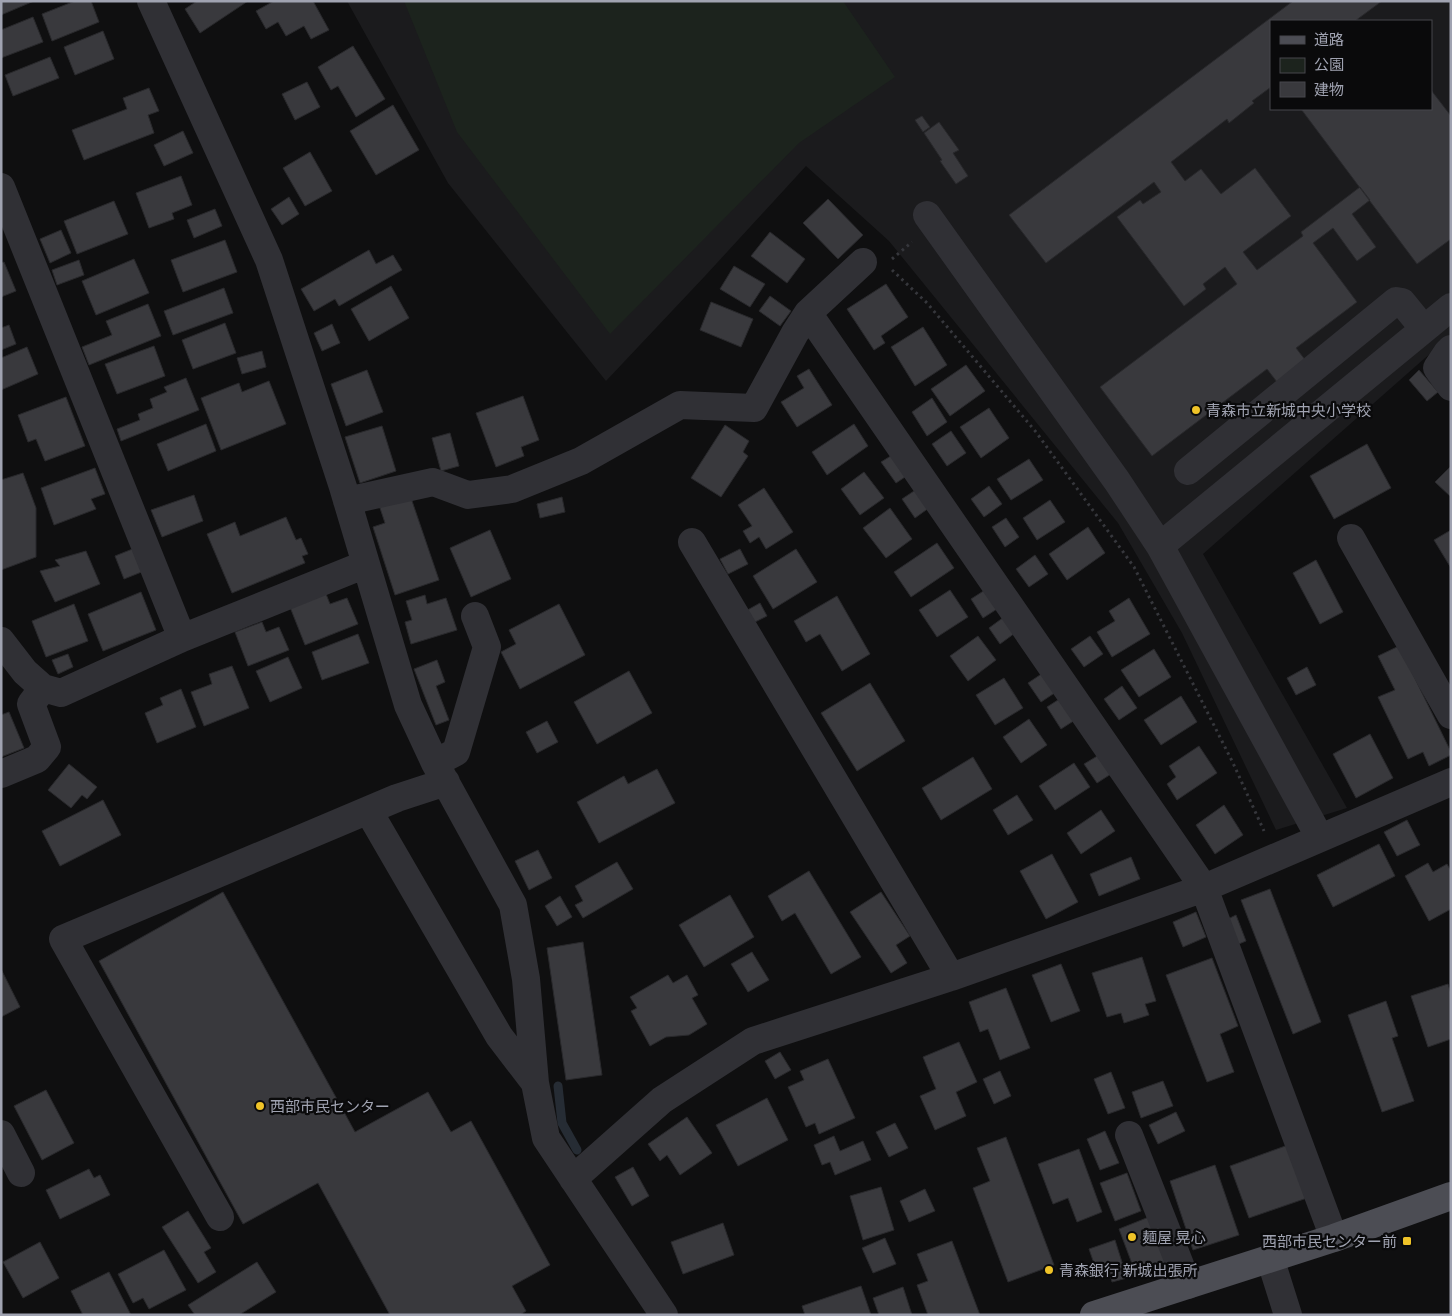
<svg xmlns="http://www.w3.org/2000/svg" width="1452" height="1316" font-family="Ubuntu,'Noto Sans JP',sans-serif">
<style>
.built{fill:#1b1b1d;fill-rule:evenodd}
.green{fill:#1c231d}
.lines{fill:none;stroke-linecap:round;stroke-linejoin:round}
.stream{stroke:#262c34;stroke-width:9}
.building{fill:#39393d;stroke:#29292c}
.path{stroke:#36373c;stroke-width:3;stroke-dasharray:2.5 4;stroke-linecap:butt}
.minor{stroke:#303035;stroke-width:28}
.major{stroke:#4c4d54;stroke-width:28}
.poi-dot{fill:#efc328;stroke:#0a0a0b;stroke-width:2}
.labels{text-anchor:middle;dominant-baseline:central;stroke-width:4.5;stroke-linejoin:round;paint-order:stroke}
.poi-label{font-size:15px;fill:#a0a3b1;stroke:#0a0a0b;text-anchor:start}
</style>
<rect width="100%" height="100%" fill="#0f0f10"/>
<!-- built -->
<path class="built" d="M347 1H1448L1451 4V337L1425 358 1203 554 1347 808 1276 830 1182 633 1118 523 889 241 806 166 705 276 606 381 448 183ZM1271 21H1431V109H1271Z"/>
<!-- green -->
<path class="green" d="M404 1H843L895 77 799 143 610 334 457 132Z"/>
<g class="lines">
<!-- stream -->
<path class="stream" d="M558 1086 562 1123 577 1150"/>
</g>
<!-- building -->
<path class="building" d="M1 1H34L1 15Z
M75 1H91L99 22 52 41 42 14Z
M197 1H248L200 33 185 9Z
M274 1H313L329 30 311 39 304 26 286 36 278 22 266 29 256 11Z
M1293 1H1382L1355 21H1271V87L1252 101 1254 103 1229 123 1227 119 1171 162 1185 181 1201 169 1221 194 1255 168 1291 216 1243 252 1257 270 1303 236 1301 232 1360 187 1370 200 1352 214 1376 247 1357 261 1333 228 1313 243 1357 302 1296 348 1306 361 1277 382 1267 369 1152 456 1100 387 1237 284 1225 267 1203 284 1206 289 1184 306 1117 217 1140 200 1143 204 1161 192 1154 182 1046 263 1009 215Z
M33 17 43 42 1 58V30Z
M103 31 114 59 75 75 64 47Z
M353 46 385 99 356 117 338 86 331 90 318 67Z
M50 57 59 78 13 96 5 75Z
M307 82 320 107 295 120 282 94Z
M149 88 159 111 148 115 154 133 84 160 72 130 127 109 123 98Z
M1431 90 1451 116V239L1417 264 1301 109H1431Z
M393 105 419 150 376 175 350 131Z
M922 116 930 127 923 132 915 120Z
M939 122 959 150 953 153 968 176 956 184 940 161 942 160 924 133Z
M183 131 193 153 164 166 154 145Z
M310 152 332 191 305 206 283 168Z
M181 176 192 205 172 213 174 219 149 228 136 193Z
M289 197 299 214 282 225 271 209Z
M828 199 863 235 838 259 803 223Z
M114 201 128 234 77 254 64 221Z
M215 209 222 226 194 238 187 220Z
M61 230 71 253 50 263 40 239Z
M770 232 805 259 787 283 751 256Z
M225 240 237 272 183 292 171 260Z
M369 250 376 264 393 255 402 270 339 306 335 299 314 311 301 289Z
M134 259 149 293 96 315 82 281Z
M79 260 84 275 57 285 52 270Z
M4 262 16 291 1 297V263Z
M734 266 765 284 750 307 720 289Z
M886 284 908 317 881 336 885 343 874 350 847 309Z
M391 286 409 318 369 341 351 309Z
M224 288 233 313 173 335 164 311Z
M770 296 791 311 780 326 759 311Z
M711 302 753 319 741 347 700 330Z
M148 304 161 336 89 365 82 347 112 335 106 321Z
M225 323 236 353 193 369 182 340Z
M332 324 340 343 322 351 314 333Z
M9 325 16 344 1 350V328Z
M923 327 947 365 915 386 891 347Z
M154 346 165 376 117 394 105 364Z
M27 347 38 374 1 390V358Z
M262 351 266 367 242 374 237 358Z
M966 365 985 391 950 416 931 389Z
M809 369 832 405 797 427 781 402 804 388 797 376Z
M367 370 383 412 346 426 331 384Z
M1419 370 1438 392 1427 401 1409 380Z
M186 378 199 410 121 441 117 429 140 420 138 414 153 408 150 399 167 392 164 387Z
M269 381 286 424 221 450 201 398 239 383 242 392Z
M523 396 539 440 521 447 524 456 496 467 476 413Z
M66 397 85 446 45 461 36 439 28 442 18 415Z
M932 398 947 422 927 436 912 412Z
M989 408 1009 438 981 458 960 427Z
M206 424 216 451 168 471 157 444Z
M854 424 868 446 827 475 812 452Z
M725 425 749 441 743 452 748 456 721 497 691 478Z
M382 426 396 471 360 483 345 437Z
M951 431 966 453 947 466 932 444Z
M450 433 459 466 441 471 432 438Z
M1367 444 1391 488 1334 519 1310 476Z
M894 454 908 475 896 483 881 462Z
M1029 459 1043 480 1011 500 997 479Z
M1451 466V497L1435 482Z
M95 468 105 494 91 499 96 509 54 525 41 488Z
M864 472 884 498 860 515 841 489Z
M23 473 36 508V557L1 570V480Z
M989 486 1002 504 984 517 971 499Z
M920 487 933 505 915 518 902 499Z
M764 488 793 532 766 549 759 537 750 543 743 531 752 526 738 505Z
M194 495 203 521 162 537 151 510Z
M410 495 439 580 395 595 373 527 385 523 379 505Z
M562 497 565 512 540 518 537 504Z
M1050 500 1065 522 1037 540 1023 518Z
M890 508 912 539 886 558 863 528Z
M286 517 296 540 301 538 308 554 302 556 305 563 232 593 207 534 235 522 240 536Z
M1006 518 1019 537 1005 547 992 527Z
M1088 527 1105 553 1067 580 1049 554Z
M490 530 511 579 471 597 450 548Z
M1451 530V568L1434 540Z
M937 543 954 568 911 597 894 572Z
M135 548 144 571 124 579 115 556Z
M740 549 748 564 728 574 720 559Z
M796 549 817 582 773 609 753 576Z
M86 551 100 584 55 602 40 571 60 566 55 560Z
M1035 555 1048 574 1029 587 1016 569Z
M1316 560 1343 612 1320 624 1293 573Z
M950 590 968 617 937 637 919 610Z
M985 590 997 609 983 618 971 599Z
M141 592 156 630 103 651 88 614Z
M326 594 330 604 347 598 358 624 305 645 290 607Z
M425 595 427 604 446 598 457 630 411 644 405 622 412 620 406 601Z
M837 596 870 654 842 671 820 634 806 642 794 621Z
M1129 598 1150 634 1112 657 1097 632 1115 621 1109 611Z
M760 603 767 616 751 624 744 612Z
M74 604 88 641 46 657 32 621Z
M559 604 585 655 520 689 501 652 516 644 509 630Z
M1004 617 1015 633 1000 644 989 628Z
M262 622 266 632 279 627 289 650 248 666 235 632Z
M358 634 369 663 322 680 312 652Z
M978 636 996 660 968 681 950 656Z
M1090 636 1103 654 1084 667 1071 649Z
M1399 646 1451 752V755L1429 766 1423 752 1408 759 1378 697 1395 690 1378 656Z
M1154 649 1171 677 1139 697 1121 670Z
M68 654 73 667 58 674 52 660Z
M288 657 302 688 270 702 256 671Z
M437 660 445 682 436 686 449 720 436 725 414 669Z
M232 666 249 708 204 726 191 692 212 684 209 674Z
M1307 667 1316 685 1296 695 1287 678Z
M629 671 652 713 597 744 574 702Z
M1043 673 1056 692 1041 702 1028 683Z
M1004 678 1023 708 995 725 976 695Z
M870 683 905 741 857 771 821 713Z
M1122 686 1137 708 1119 720 1104 699Z
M181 689 196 727 157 743 145 713 163 705 160 698Z
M1181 696 1197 722 1161 745 1144 720Z
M1061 698 1075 720 1061 729 1047 707Z
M9 712 24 748 1 757V715Z
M1029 719 1047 745 1021 763 1003 737Z
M547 721 558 742 537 753 526 732Z
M1370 734 1393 778 1356 798 1333 754Z
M1199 746 1217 773 1177 800 1167 784 1176 777 1169 766Z
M1099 755 1111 774 1097 783 1084 764Z
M973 757 992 789 941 820 922 788Z
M1074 763 1090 787 1055 810 1039 786Z
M69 764 97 787 87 799 82 795 71 808 48 790Z
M657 769 675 803 599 843 577 802 624 776 628 784Z
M1017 795 1033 820 1008 835 993 810Z
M103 800 121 835 60 866 42 831Z
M1224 805 1243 835 1215 854 1196 825Z
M1101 810 1115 831 1081 854 1067 833Z
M1407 820 1420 845 1397 856 1384 832Z
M1379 844 1395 876 1333 907 1317 875Z
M538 850 552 878 529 890 515 861Z
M1052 854 1078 902 1046 919 1020 871Z
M1131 857 1140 879 1099 896 1090 874Z
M617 862 633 889 583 918 575 905 583 901 575 886Z
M1428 863 1433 872 1447 864 1451 871V909L1429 921 1405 876Z
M809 871 861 957 831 974 795 913 782 921 768 896Z
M1270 889 1321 1022 1293 1034 1241 900Z
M223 892 355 1132 428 1092 451 1132 471 1121 550 1265 512 1286 526 1311 520 1315H390L318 1183 243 1224 99 961Z
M881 892 910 936 896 945 907 963 891 973 850 912Z
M730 895 754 937 704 967 679 925Z
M560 896 572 917 557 926 545 906Z
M1196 912 1206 937 1183 947 1173 922Z
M1236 915 1246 941 1234 946 1224 921Z
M583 942 602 1075 566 1080 547 948Z
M752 952 769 980 748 992 731 964Z
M1142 957 1156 1001 1145 1004 1149 1015 1124 1023 1121 1013 1107 1017 1092 973Z
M1212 958 1238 1026 1220 1034 1234 1072 1207 1082 1166 975Z
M1061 964 1080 1011 1051 1022 1032 975Z
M1 969 20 1007 1 1017Z
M668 975 673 983 687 975 698 995 692 998 707 1024 689 1035 666 1037 650 1046 631 1011 637 1008 630 997Z
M1448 984 1451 994V1039L1428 1047 1411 996Z
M1006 988 1030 1048 1000 1060 988 1029 980 1032 969 1002Z
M1386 1001 1398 1036 1392 1038 1414 1101 1382 1112 1348 1015Z
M959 1042 977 1082 956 1092 966 1116 935 1130 920 1096 936 1089 923 1057Z
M780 1052 791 1070 775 1079 765 1061Z
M828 1059 855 1118 819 1134 815 1123 806 1127 788 1087 804 1080 800 1071Z
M1000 1071 1011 1096 994 1104 983 1079Z
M1111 1072 1125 1108 1108 1114 1094 1079Z
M1163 1081 1173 1106 1141 1118 1132 1092Z
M46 1090 74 1143 42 1160 14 1106Z
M767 1098 788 1140 738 1166 716 1125Z
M1176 1112 1185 1131 1158 1144 1149 1125Z
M687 1117 712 1153 680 1175 667 1155 660 1161 648 1144Z
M895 1123 908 1148 889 1157 876 1132Z
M1105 1131 1119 1163 1100 1170 1087 1139Z
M834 1136 840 1151 863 1141 871 1160 835 1175 830 1162 822 1165 814 1145Z
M1006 1137 1054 1265 1008 1282 973 1188 990 1181 977 1148Z
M1288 1145 1307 1198 1249 1218 1230 1166Z
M1079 1149 1102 1212 1077 1222 1068 1198 1053 1204 1038 1164Z
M1215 1165 1239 1235 1193 1250 1170 1181Z
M633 1167 649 1196 632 1206 615 1177Z
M89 1169 94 1178 100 1175 110 1195 60 1219 46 1190Z
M1127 1173 1141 1211 1115 1221 1100 1183Z
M881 1187 894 1230 863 1240 850 1196Z
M925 1189 935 1211 909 1222 900 1201Z
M188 1211 211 1248 204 1252 216 1272 198 1283 162 1227Z
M1149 1217 1167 1266 1137 1277 1119 1229Z
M723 1223 734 1255 683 1274 671 1242Z
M885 1238 896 1264 873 1273 862 1248Z
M1115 1240 1127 1278 1112 1282 1110 1274 1099 1278 1089 1249Z
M952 1241 980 1315H928L917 1285 928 1281 917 1254Z
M40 1242 59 1278 23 1298 3 1262Z
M164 1250 186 1290 149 1309 143 1298 133 1303 118 1274Z
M257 1262 276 1292 239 1315H195L188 1305Z
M109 1272 131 1315H83L71 1291Z
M861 1286 871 1315H805L802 1306Z
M903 1287 912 1315H879L873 1298Z"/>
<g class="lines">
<!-- path -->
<path class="path" d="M892 259 912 242
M892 270 927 303 1036 432 1134 567 1233 763 1264 831"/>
<!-- minor -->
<path class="minor" d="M151 1 269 260 343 487 408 705 435 763 513 905 526 979 535 1083 546 1138 664 1315
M1 187 182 638
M927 215 1117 481 1160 546 1320 838
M808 313 1204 888 1334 1238
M1451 349 1447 353 1437 368 1451 387
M1188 471 1396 301 1402 302 1424 329
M347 501 433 482 468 495 512 489 581 461 680 405 754 408 795 333 808 313 863 262
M1351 538 1451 715
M692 542 951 977
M1160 546 1451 307
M1 641 25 672 43 688 31 704 47 747 37 759 1 774
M43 688 61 693 182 638 366 564
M435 763 456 752 487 647 475 616
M368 810 499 1036 535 1083
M1 1134 21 1173
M1129 1135 1188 1285
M573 1179 662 1100 753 1041 951 977 1204 888 1451 782
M220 1217 63 939 397 798 446 782
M1270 1258 1288 1315"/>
<!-- major -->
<path class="major" d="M1094 1315 1334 1238 1451 1196"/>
</g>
<!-- markers -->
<g class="poi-dot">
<circle cx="1196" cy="410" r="5"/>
<circle cx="260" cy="1106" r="5"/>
<circle cx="1132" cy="1237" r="5"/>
<rect x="1402" y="1236" width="10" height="10" rx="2.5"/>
<circle cx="1049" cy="1270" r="5"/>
</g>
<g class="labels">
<!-- poi labels -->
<g class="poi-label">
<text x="1206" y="410">青森市立新城中央小学校</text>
<text x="270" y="1106">西部市民センター</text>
<text x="1142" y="1237">麺屋 晃心</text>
<text x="1397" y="1241" text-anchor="end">西部市民センター前</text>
<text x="1059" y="1270">青森銀行 新城出張所</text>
</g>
</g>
<!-- border -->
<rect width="1452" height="1316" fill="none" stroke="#a0a3b1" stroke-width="5"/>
<!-- legend -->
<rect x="1270" y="20" width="162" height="90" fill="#0a0a0b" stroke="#46474d"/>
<rect x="1280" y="36" width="25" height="8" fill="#4c4d54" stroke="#46474d"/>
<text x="1314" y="45" font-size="15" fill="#a0a3b1">道路</text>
<rect x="1280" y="58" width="25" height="15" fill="#1c231d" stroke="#46474d"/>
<text x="1314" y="70" font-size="15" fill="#a0a3b1">公園</text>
<rect x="1280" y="82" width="25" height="15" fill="#39393d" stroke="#46474d"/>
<text x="1314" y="95" font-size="15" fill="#a0a3b1">建物</text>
</svg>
